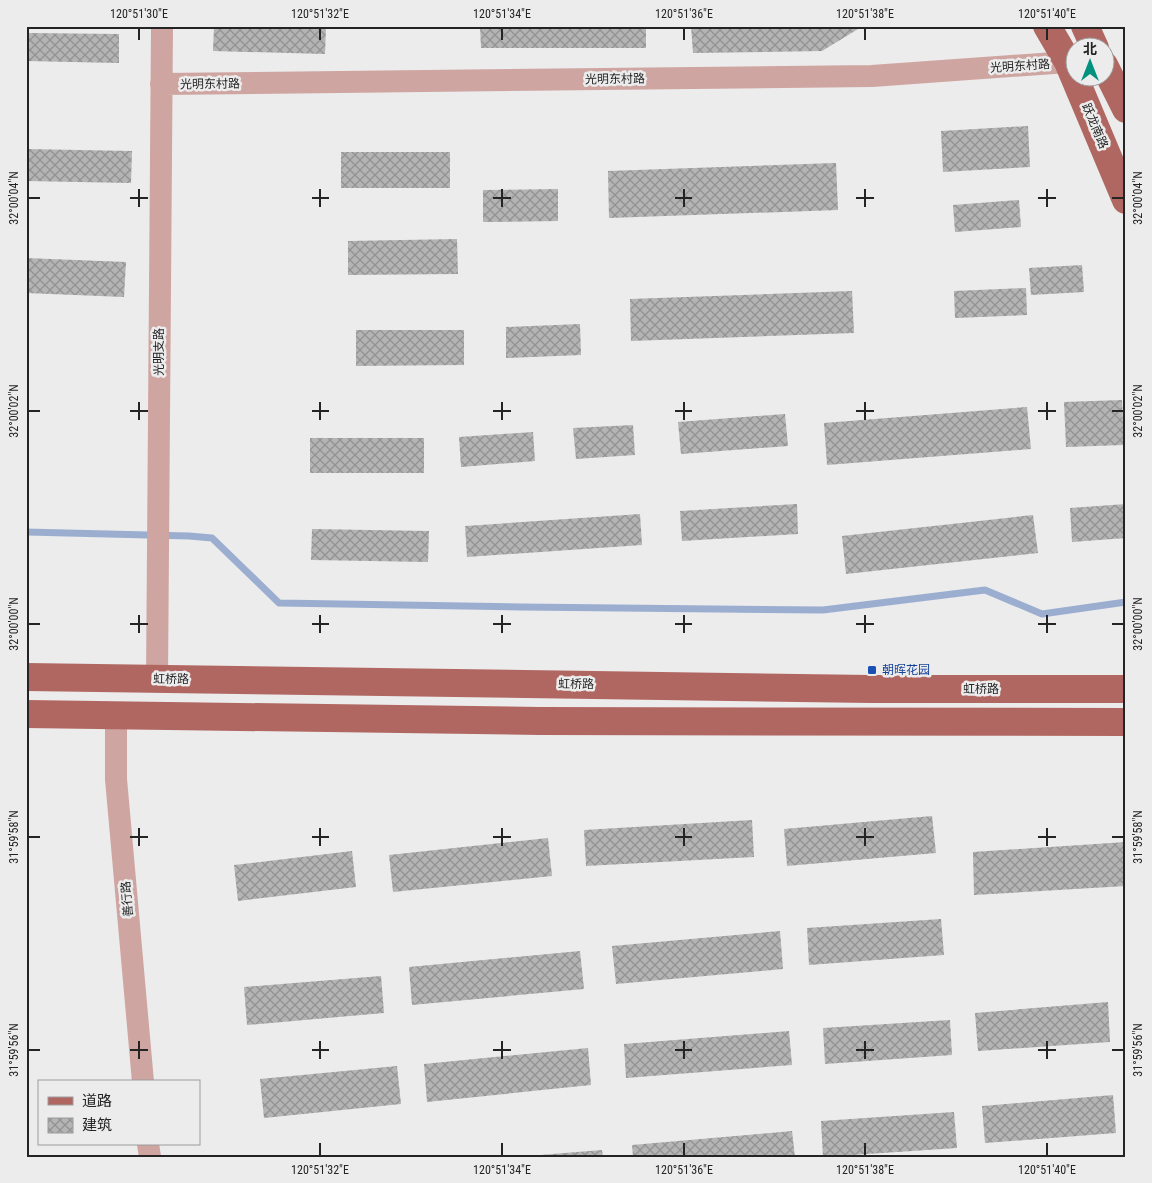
<svg xmlns="http://www.w3.org/2000/svg" width="1152" height="1183" font-family="'Roboto Condensed','Noto Sans SC',sans-serif">
<style>
.lines{fill:none;stroke-linecap:round;stroke-linejoin:round}
.stream{stroke:#9caed0;stroke-width:7}
.building{fill:url(#building-cross-hatch)}
.minor{stroke:#cfa5a1;stroke-width:22}
.major{stroke:#b16761;stroke-width:28}
.ticks{fill:none;stroke:#242424;stroke-width:2}
.transit-dot{fill:#1a4fb4;stroke:#ececed;stroke-width:2}
.labels{text-anchor:middle;dominant-baseline:central;stroke-width:5;stroke-linejoin:round;paint-order:stroke}
.street-label{font-size:12px;fill:#242424;stroke:#ececed}
.transit-label{font-size:12px;fill:#164399;stroke:#ececed;text-anchor:start}
.neatline{fill:none;stroke:#242424;stroke-width:2}
.ticks-label{font-size:12px;text-anchor:middle;fill:#242424}
</style>
<defs>
<pattern id="building-cross-hatch" width="8" height="8" patternUnits="userSpaceOnUse" patternTransform="scale(1.25)"><rect width="8" height="8" fill="#b4b4b5"/><path d="M0 0l8 8M0 8l8-8" fill="none" stroke="#929293"/></pattern>
</defs>
<rect width="100%" height="100%" fill="#ececed"/>
<g class="lines">
<!-- stream -->
<path class="stream" d="M26 532 189 536 212 538 279 603 521 607 823 610 985 590 1042 614 1126 602"/>
</g>
<!-- building -->
<path class="building" d="M214 26H326L325 54 213 51Z
M480 26H646V48H481Z
M691 26H863L822 51 693 53Z
M26 33 119 34V63L26 61Z
M1028 126 1030 167 943 172 941 131Z
M26 149 132 151 131 183 26 181Z
M341 152H450V188H341Z
M836 163 838 210 609 218 608 171Z
M558 189V221L483 222V190Z
M1019 200 1021 227 955 232 953 205Z
M457 239 458 274 348 275V241Z
M26 258 126 262 124 297 26 293Z
M1082 265 1084 292 1031 295 1029 268Z
M1026 288 1027 315 955 318 954 291Z
M852 291 854 333 631 341 630 299Z
M580 324 581 355 506 358V327Z
M356 330H464V365L356 366Z
M1122 400 1124 445 1066 447 1064 402Z
M1027 407 1031 449 827 465 824 423Z
M785 414 788 446 681 454 678 422Z
M633 425 635 455 576 459 573 428Z
M533 432 535 461 461 467 459 437Z
M310 438H424V473H310Z
M797 504 798 534 682 541 680 511Z
M1126 504V538L1072 542 1070 508Z
M640 514 642 545 467 557 465 526Z
M1033 515 1038 553 846 574 842 536Z
M312 529 429 531 428 562 311 560Z
M932 816 936 853 787 866 784 829Z
M752 820 754 857 586 866 584 830Z
M548 838 552 876 393 892 389 855Z
M1126 842V886L974 895 973 852Z
M352 851 356 887 238 901 234 865Z
M941 919 944 955 809 965 807 928Z
M780 931 783 969 616 984 612 946Z
M580 951 584 989 412 1005 409 967Z
M381 976 384 1013 247 1025 244 987Z
M1108 1002 1110 1042 978 1051 975 1013Z
M950 1020 952 1055 825 1064 823 1028Z
M789 1031 792 1065 626 1078 624 1044Z
M588 1048 591 1085 427 1102 424 1064Z
M397 1066 401 1104 264 1118 260 1079Z
M1113 1095 1116 1133 985 1143 982 1106Z
M954 1112 957 1148 823 1157 821 1121Z
M792 1131 795 1157H633L632 1145Z
M602 1150 603 1157H540V1155Z"/>
<g class="lines">
<!-- minor -->
<path class="minor" d="M161 84 872 76 1068 62
M157 679 162 26
M116 715V779L143 1082
M148 1144 150 1157"/>
<!-- major -->
<path class="major" d="M1047 26 1068 62 1126 200
M1085 26 1095 48
M1104 65 1126 109
M26 677 871 689H1126
M26 714 540 721 1126 722"/>
</g>
<!-- ticks -->
<path class="ticks" d="M139 28V40M320 28V40M502 28V40M684 28V40M865 28V40M1047 28V40M139 189V207M320 189V207M502 189V207M684 189V207M865 189V207M1047 189V207M28 198H40M130 198H148M312 198H329M493 198H511M675 198H692M856 198H874M1038 198H1056M1112 198H1124M139 402V420M320 402V420M502 402V420M684 402V420M865 402V420M1047 402V420M28 411H40M130 411H148M312 411H329M493 411H511M675 411H692M856 411H874M1038 411H1056M1112 411H1124M139 615V633M320 615V633M502 615V633M684 615V633M865 615V633M1047 615V633M28 624H40M130 624H148M312 624H329M493 624H511M675 624H692M856 624H874M1038 624H1056M1112 624H1124M139 828V846M320 828V846M502 828V846M684 828V846M865 828V846M1047 828V846M28 837H40M130 837H148M312 837H329M493 837H511M675 837H692M856 837H874M1038 837H1056M1112 837H1124M139 1041V1059M320 1041V1059M502 1041V1059M684 1041V1059M865 1041V1059M1047 1041V1059M28 1050H40M130 1050H148M312 1050H329M493 1050H511M675 1050H692M856 1050H874M1038 1050H1056M1112 1050H1124M320 1143V1156M502 1143V1156M684 1143V1156M865 1143V1156M1047 1143V1156"/>
<!-- markers -->
<rect class="transit-dot" x="867" y="665" width="10" height="10" rx="2.5"/>
<g class="labels">
<!-- street labels -->
<g class="street-label">
<text transform="translate(1020 66) rotate(-4)">光明东村路</text>
<text transform="translate(615 79) rotate(-1)">光明东村路</text>
<text transform="translate(210 84) rotate(-1)">光明东村路</text>
<text transform="translate(1095 126) rotate(67)">跃龙南路</text>
<text transform="translate(159 352) rotate(-90)">光明支路</text>
<text transform="translate(171 679) rotate(1)">虹桥路</text>
<text transform="translate(576 684) rotate(1)">虹桥路</text>
<text x="981" y="689">虹桥路</text>
<text transform="translate(127 899) rotate(-95)">善行路</text>
</g>
<!-- transit labels -->
<g class="transit-label">
<text x="882" y="670">朝晖花园</text>
</g>
</g>
<!-- border -->
<rect width="1152" height="1183" fill="none" stroke="#ececed" stroke-width="55"/>
<!-- legend -->
<rect x="38" y="1080" width="162" height="65" fill="#ececed" stroke="#9c9c9d"/>
<rect x="48" y="1097" width="25" height="8" fill="#b16761" stroke="#9c9c9d"/>
<text x="82" y="1106" font-size="15" fill="#242424">道路</text>
<rect x="48" y="1118" width="25" height="15" fill="url(#building-cross-hatch)" stroke="#9c9c9d"/>
<text x="82" y="1130" font-size="15" fill="#242424">建筑</text>
<!-- north arrow -->
<g transform="translate(1090 62)"><circle r="24" fill="#ececed" stroke="#9c9c9d"/>
<path d="M0-4L9 19L0 12L-9 19Z" fill="#01927e"/>
<text y="-8" font-size="14" font-weight="bold" text-anchor="middle" fill="#242424">北</text>
</g>
<rect x="28" y="28" width="1096" height="1128" class="neatline"/>
<g class="ticks-label">
<text x="139" y="18">120°51'30"E</text>
<text x="320" y="18">120°51'32"E</text>
<text x="502" y="18">120°51'34"E</text>
<text x="684" y="18">120°51'36"E</text>
<text x="865" y="18">120°51'38"E</text>
<text x="1047" y="18">120°51'40"E</text>
<text transform="translate(14 198) rotate(-90)" y="4">32°00'04"N</text>
<text transform="translate(1138 198) rotate(-90)" y="4">32°00'04"N</text>
<text transform="translate(14 411) rotate(-90)" y="4">32°00'02"N</text>
<text transform="translate(1138 411) rotate(-90)" y="4">32°00'02"N</text>
<text transform="translate(14 624) rotate(-90)" y="4">32°00'00"N</text>
<text transform="translate(1138 624) rotate(-90)" y="4">32°00'00"N</text>
<text transform="translate(14 837) rotate(-90)" y="4">31°59'58"N</text>
<text transform="translate(1138 837) rotate(-90)" y="4">31°59'58"N</text>
<text transform="translate(14 1050) rotate(-90)" y="4">31°59'56"N</text>
<text transform="translate(1138 1050) rotate(-90)" y="4">31°59'56"N</text>
<text x="320" y="1174">120°51'32"E</text>
<text x="502" y="1174">120°51'34"E</text>
<text x="684" y="1174">120°51'36"E</text>
<text x="865" y="1174">120°51'38"E</text>
<text x="1047" y="1174">120°51'40"E</text>
</g>
</svg>
